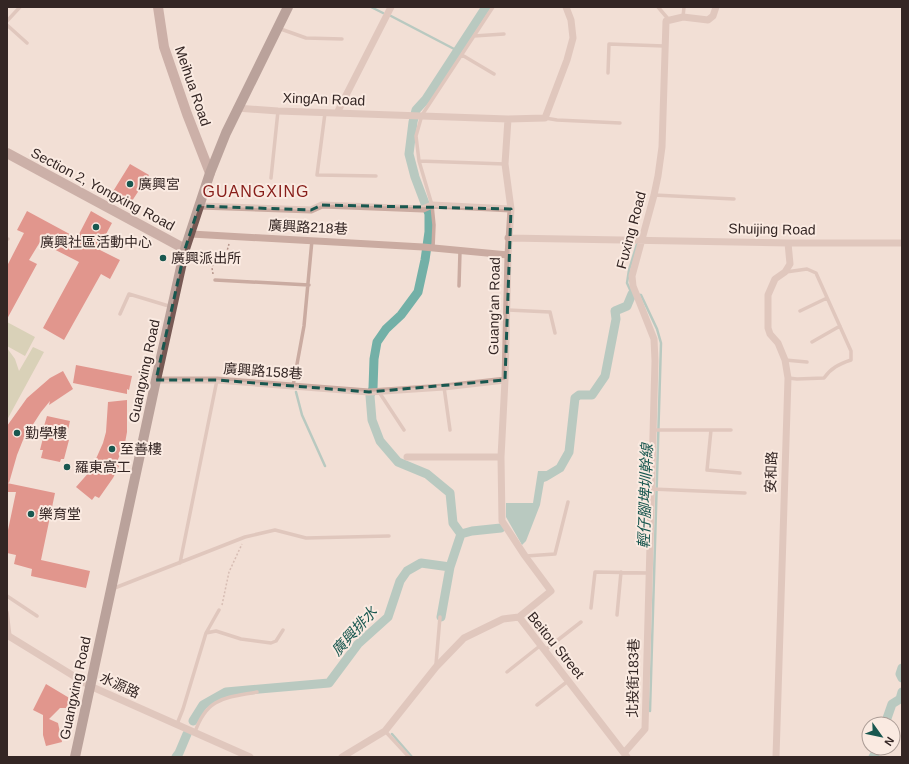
<svg xmlns="http://www.w3.org/2000/svg" width="909" height="764" font-family="Arial,'Noto Sans TC',sans-serif">
<style>
.green{fill:#bbc195}
.water{fill:#73b0a7}
.lines{fill:none;stroke-linecap:round;stroke-linejoin:round}
.stream{stroke:#73b0a7;stroke-width:2.5}
.canal{stroke:#73b0a7;stroke-width:9}
.building{fill:#cd3e37}
.path{stroke:#b6958b;stroke-width:1.5;stroke-dasharray:2 2;stroke-linecap:butt}
.lane{stroke:#caaba1;stroke-width:3.5}
.street{stroke:#caaba1;stroke-width:7}
.secondary{stroke:#9e7972;stroke-width:10}
.primary{stroke:#775954;stroke-width:10}
.marked{fill:none;stroke:#18574f;stroke-width:3;stroke-dasharray:8 5;stroke-linejoin:round}
.poi-dot{fill:#18574f;stroke:#faeae1;stroke-width:1.5}
.labels{text-anchor:middle;dominant-baseline:central;stroke-width:4;stroke-linejoin:round;paint-order:stroke}
.street-label{font-size:14px;fill:#342624;stroke:#faeae1}
.poi-label{font-size:14px;fill:#342624;stroke:#faeae1;text-anchor:start}
.water-label{font-size:15px;font-style:italic;fill:#18574f;stroke:#faeae1}
.quarter-label{font-size:16px;letter-spacing:1px;fill:#871d19;stroke:#faeae1}
</style>
<rect width="100%" height="100%" fill="#f2dfd5"/>
<!-- green -->
<path class="green" d="M7 322 35 337 25 356 7 346Z
M33 347 44 352 7 420V348L15 359 19 371Z"/>
<!-- water -->
<path class="water" d="M538 471H560L544 482 540 505 526 541 522 545 506 517V503H533Z"/>
<g class="lines">
<!-- stream -->
<path class="stream" d="M371 7 383 13
M391 16 458 51
M637 244 629 270 627 283 632 294 641 295 657 329 661 343 650 711
M296 392 302 415 325 466
M392 734 412 757"/>
<!-- canal -->
<path class="canal" d="M545 477 560 468 569 452 575 398 579 395H592L605 376 616 319 615 311 627 306 632 294
M461 534 453 523 450 493 427 474 398 462 380 441 372 420 370 396 373 388 374 359 377 342 386 329 401 315 418 292 425 260 429 232V214L415 177 409 154 413 122 416 110 426 99 486 7
M461 534 472 531 501 528
M441 617 450 567
M902 668 900 674 902 678
M193 721 203 705 226 692 329 683 358 644 388 617 400 581 407 571 421 563 450 567 461 534
M885 724 892 704 900 699 902 692
M176 757 179 753 187 734
M873 757 879 748"/>
</g>
<!-- building -->
<path class="building" d="M130 164 149 175 130 204 112 193Z
M27 211 77 238 91 211 112 223 98 249 120 260 110 279 101 274 64 340 43 328 79 262 40 242 29 260 37 264 7 319V266L24 233 17 230Z
M76 365 132 376 129 390 127 389V394L73 383Z
M63 371 73 389 49 405 50 401 41 412 23 440 17 455 9 483 7 482V426L27 398 50 378Z
M127 400V432L125 443 116 464 119 466 113 478 99 498 95 496 92 500 76 487 91 470 103 443 106 432 108 402Z
M47 416 70 421 66 439 69 440 64 459H61L60 462 41 458 43 450H40L46 426H44Z
M7 483 55 493 41 560 90 571 86 588 31 576 32 569 14 564 16 555 7 553V535L16 492H7Z
M46 684 71 699 66 708H60L49 719 58 723 62 742 46 746 43 735V715L33 710Z"/>
<g class="lines">
<!-- path -->
<path class="path" d="M213 274 212 268 214 258H225L229 244
M222 605 229 572 242 544"/>
<!-- lane -->
<path class="lane" d="M658 7 669 20
M683 17 684 7
M7 21 20 7
M7 25 27 43
M278 28 306 38 342 39
M474 36 504 34
M462 55 494 74
M608 73 609 44 664 46
M325 113 317 175 376 176
M545 118 557 120 620 123
M419 161 505 164
M271 178 278 111
M654 195 734 199
M7 239H8
M433 248 434 225 432 205 419 161 416 136 422 115 493 7
M786 272 807 269 816 273 851 351V360C839 364 831 368 824 378L797 379 788 378
M215 280 309 285
M459 286 460 251
M506 310 550 312 555 333
M800 311 827 298
M120 314 129 294 172 307
M812 342 840 326
M785 360 807 362
M293 386 304 326 312 240
M444 387 450 430
M379 392 404 430
M653 430H731
M711 430 707 470 740 473
M652 489 745 493
M526 556 555 554 568 502
M180 563 217 380
M112 589 245 537 275 530 306 538 389 536
M7 596 37 616
M591 608 595 572 649 573
M7 612 10 637
M617 615 621 572
M206 633 219 610
M545 650 581 622
M436 664 440 617
M507 672 541 645
M537 705 568 681
M177 724 183 709 206 633 216 631 241 639 271 643 276 641 283 630
M385 731 409 757
M195 732C207 697 225 698 257 692"/>
<!-- street -->
<path class="street" d="M237 108 278 111 508 119 545 118 567 60 573 38 571 20 566 7
M337 113 391 7
M508 119 505 164 511 209 508 255 505 380 501 457 502 521 525 556 551 591 519 617
M199 206 311 210 322 205 423 209 432 205 511 209
M191 234 423 247 508 255
M508 238 788 243H902
M156 380H217L369 392 444 387 505 380
M407 457H501
M7 635 90 686 250 757
M624 753 645 729 655 361 654 339 633 286 632 276 654 195 658 176 662 147 666 21 683 17 708 20 713 16 716 7
M342 757 385 731 436 667 464 638 503 619 519 617 627 757
M776 757 788 378 785 360 778 343 770 334 768 328V295L775 279 785 272 790 264 788 243"/>
<!-- secondary -->
<path class="secondary" d="M158 7 164 47 187 114 210 173
M7 153 185 249"/>
<!-- primary -->
<path class="primary" d="M75 757 156 380 185 249 210 173 226 133 288 7"/>
</g>
<!-- marked area -->
<path d="M0 0H909V764H0ZM322 205 511 209 505 380 369 392 217 380H156L185 249 199 206 311 210Z" fill="#f2dfd5" fill-opacity=".55" fill-rule="evenodd"/>
<path class="marked" d="M322 205 511 209 505 380 369 392 217 380H156L185 249 199 206 311 210Z"/>
<!-- markers -->
<g class="poi-dot">
<circle cx="130" cy="184" r="4"/>
<circle cx="96" cy="227" r="4"/>
<circle cx="163" cy="258" r="4"/>
<circle cx="17" cy="433" r="4"/>
<circle cx="112" cy="449" r="4"/>
<circle cx="67" cy="467" r="4"/>
<circle cx="31" cy="514" r="4"/>
</g>
<g class="labels">
<!-- street labels -->
<g class="street-label">
<text transform="translate(193 86) rotate(71)">Meihua Road</text>
<text transform="translate(324 99) rotate(2)">XingAn Road</text>
<text transform="translate(103 189) rotate(28)">Section 2, Yongxing Road</text>
<text transform="translate(308 227) rotate(3)">廣興路218巷</text>
<text transform="translate(772 229) rotate(1)">Shuijing Road</text>
<text transform="translate(631 230) rotate(-75)">Fuxing Road</text>
<text transform="translate(494 306) rotate(-89)">Guang'an Road</text>
<text transform="translate(144 371) rotate(-78)">Guangxing Road</text>
<text transform="translate(263 371) rotate(4)">廣興路158巷</text>
<text transform="translate(771 472) rotate(-88)">安和路</text>
<text transform="translate(556 645) rotate(51)">Beitou Street</text>
<text transform="translate(633 678) rotate(-89)">北投街183巷</text>
<text transform="translate(120 685) rotate(24)">水源路</text>
<text transform="translate(75 688) rotate(-78)">Guangxing Road</text>
</g>
<!-- poi labels -->
<g class="poi-label">
<text x="138" y="184">廣興宮</text>
<text x="96" y="242" text-anchor="middle">廣興社區活動中心</text>
<text x="171" y="258">廣興派出所</text>
<text x="25" y="433">勤學樓</text>
<text x="120" y="449">至善樓</text>
<text x="75" y="467">羅東高工</text>
<text x="39" y="514">樂育堂</text>
</g>
<!-- water labels -->
<g class="water-label">
<text transform="translate(645 496) rotate(-88)">輕仔腳埤圳幹線</text>
<text transform="translate(354 631) rotate(-48)">廣興排水</text>
</g>
<!-- quarter labels -->
<g class="quarter-label">
<text x="256" y="191">GUANGXING</text>
</g>
</g>
<!-- border -->
<rect width="909" height="764" fill="none" stroke="#342624" stroke-width="16"/>
<!-- north arrow -->
<g transform="translate(881 736) rotate(123)"><circle r="19" fill="#faeae1" stroke="#ab9c95"/>
<path d="M0-3L7 15L0 10L-7 15Z" fill="#18574f"/>
<text y="-6" font-size="11" font-weight="bold" text-anchor="middle" fill="#342624">N</text>
</g>
</svg>
